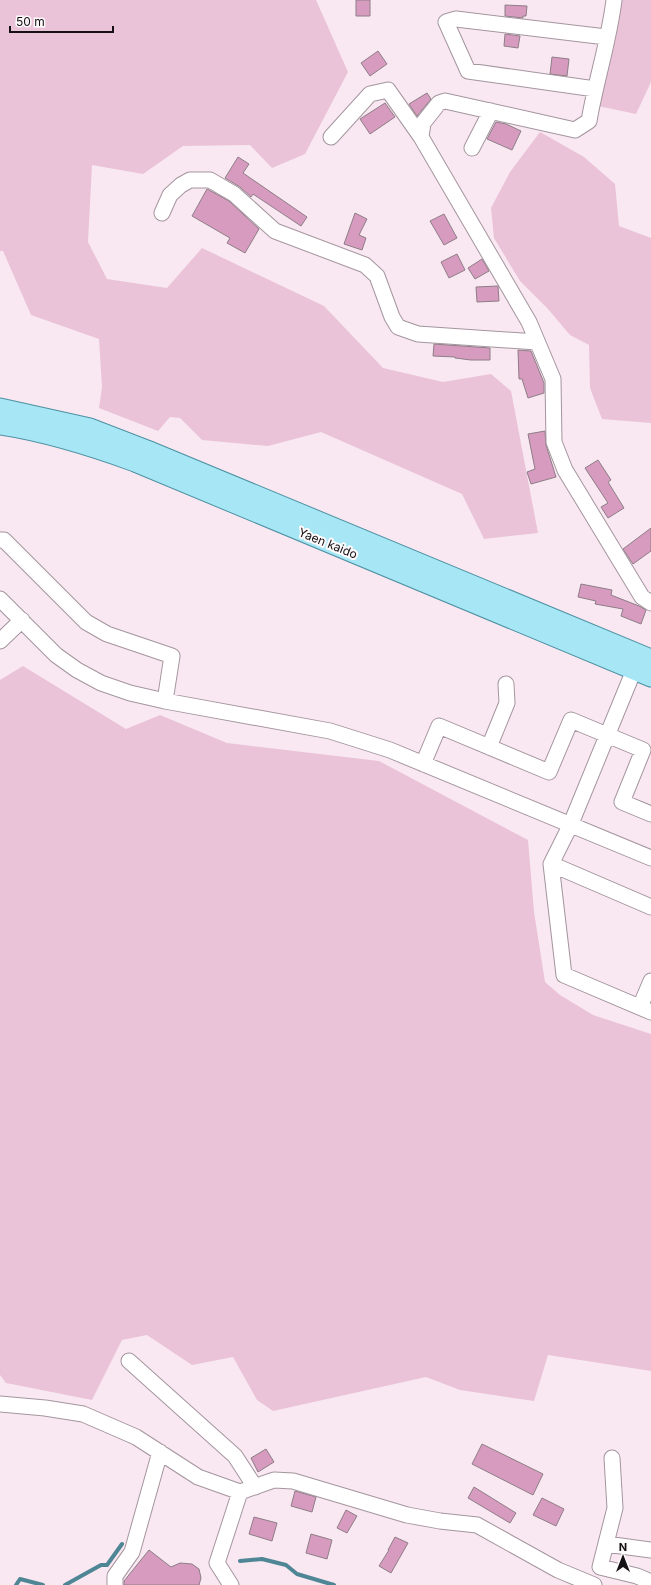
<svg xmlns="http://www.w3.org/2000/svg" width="651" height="1585" font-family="Inter,sans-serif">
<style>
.green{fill:#eac3d9}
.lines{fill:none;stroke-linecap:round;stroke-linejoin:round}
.stream{stroke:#4f8695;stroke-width:4}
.building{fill:#d79bbf;stroke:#8d7e86}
.minor-casing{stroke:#a4959e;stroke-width:17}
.major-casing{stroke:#4d91a2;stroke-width:21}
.minor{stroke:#fff;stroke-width:15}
.major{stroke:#a6e6f5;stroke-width:19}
.labels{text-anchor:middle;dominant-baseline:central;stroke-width:4;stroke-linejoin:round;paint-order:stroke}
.street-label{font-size:12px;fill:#151013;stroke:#fdfafb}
</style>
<rect width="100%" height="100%" fill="#f9e8f1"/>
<!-- green -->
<path class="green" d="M0 0H316L348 72 305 154 272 168 250 145 183 146 143 174 92 165 88 242 107 279 167 288 202 248 324 306 383 368 443 382 491 374 511 391 538 533 484 539 462 494 321 432 268 446 202 440 180 418 170 417 158 431 99 408 102 387 99 339 31 315 3 251H0Z
M622 0H651V82L636 114 598 106Z
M540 132 584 157 615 184 619 226 651 238V423L602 419 590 388 589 345 570 335 548 309 520 281 494 238 491 208 510 172Z
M23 666 126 729 160 715 227 743 379 761 528 840 534 912 545 982 560 995 593 1015 651 1034V1371L548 1355 534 1401 460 1390 426 1377 273 1411 257 1400 233 1357 192 1365 147 1335 122 1340 92 1400 6 1383 0 1375V680Z"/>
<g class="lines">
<!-- stream -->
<path class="stream" d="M240 1561 262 1559 286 1565 297 1574 334 1585
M16 1585 20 1579 43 1585
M65 1585 101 1565H107L122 1544"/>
</g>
<!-- building -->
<path class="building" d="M356 0H370V16H356Z
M505 5 527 6 526 16H523V18L505 16Z
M505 34 520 36 518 48 504 46Z
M378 51 387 64 370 76 361 63Z
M552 57 569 59 567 76 550 74Z
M427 93 431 99 417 116 409 104Z
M385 103 395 117 370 134 360 119Z
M496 122 506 124 521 131 512 150 487 139Z
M238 157 249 164 243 173 307 217 301 226 253 194 251 197 240 187 225 178Z
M207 189 229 201 259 229 245 253 227 243 230 238 192 216Z
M355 213 367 219 359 235 366 238 362 250 344 244Z
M444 214 457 238 444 245 430 221Z
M457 254 465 270 449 278 441 262Z
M482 259 489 271 475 279 468 268Z
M498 286 499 301 477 302 476 287Z
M434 344 490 348V360H471L455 358V357L433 356Z
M518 350 531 351 544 383V393L528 398 522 379H519Z
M545 431 546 445 556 477 531 484 527 472 535 469 528 434Z
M598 460 611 480 608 482 624 508 608 518 601 507 608 503 585 468Z
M651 528V551L633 564 623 549Z
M581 584 612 590 611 595 639 606 646 610 641 624 621 616 623 609 595 604 596 601 578 597Z
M482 1444 543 1474 533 1495 472 1464Z
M266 1449 274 1462 258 1472 251 1458Z
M474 1487 516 1513 510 1523 468 1498Z
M295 1491 316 1497 312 1512 291 1506Z
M542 1498 564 1509 556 1526 533 1515Z
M346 1510 357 1516 347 1533 337 1528Z
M254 1517 277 1523 272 1541 249 1534Z
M311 1534 332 1540 327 1559 306 1553Z
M395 1537 408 1543 391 1573 379 1566 389 1550H388Z
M149 1550 171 1567 180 1563 192 1564 199 1569 201 1578 199 1585H124V1581Z"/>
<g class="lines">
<defs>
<path id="minor" d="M595 89 468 71 446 22 456 19 606 37
M331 137 370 94 388 90 421 137 529 322 553 379 554 442 565 470 642 597 651 603
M421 137 423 123 439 103 445 101 575 130 589 121C596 80 609 41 614 0
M472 148 491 111
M162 213 170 195 181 185 190 180H210L234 194 275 231 365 265 377 276 392 317 398 327 418 334 537 342
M0 540H4L86 622 107 634 172 656 165 701
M0 599 56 655 77 670 101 683 130 693 165 701 330 731 390 750 651 858
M0 641 22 620
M634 670 570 826 551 864 564 975 651 1012
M489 747 507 703 506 684
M423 764 439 726 549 772 571 720 643 750 622 802 651 814
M551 864 651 907
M640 1007 651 981
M129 1361 235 1456 255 1487
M0 1404 45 1408 83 1414 136 1437 198 1477 240 1492 274 1480 293 1481 407 1515 440 1521 477 1525 558 1570 594 1585
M612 1458 615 1508 600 1567 637 1576 651 1582
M606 1544 651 1550
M115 1585V1576L132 1552 160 1452
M231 1585 217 1563 240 1492"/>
<path id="major" d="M0 408 90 428 147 450 651 659
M0 425C47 432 91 446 135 462L651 677"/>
</defs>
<!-- minor casing -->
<use href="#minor" class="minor-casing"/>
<!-- major casing -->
<use href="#major" class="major-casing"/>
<!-- minor -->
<use href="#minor" class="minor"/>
<!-- major -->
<use href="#major" class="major"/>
</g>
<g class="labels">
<!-- street labels -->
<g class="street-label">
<text transform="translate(328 543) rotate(22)">Yaen kaido</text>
</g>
</g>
<!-- north arrow -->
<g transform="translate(623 1557)" stroke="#fdfafb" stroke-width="3" paint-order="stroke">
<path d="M0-3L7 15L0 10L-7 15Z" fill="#151013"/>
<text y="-6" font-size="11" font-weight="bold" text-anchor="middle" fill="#151013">N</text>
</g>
<!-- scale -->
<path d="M10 26v6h103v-6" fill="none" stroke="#151013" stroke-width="2"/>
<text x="16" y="26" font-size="12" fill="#151013" stroke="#fdfafb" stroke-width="3" paint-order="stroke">50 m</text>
</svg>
